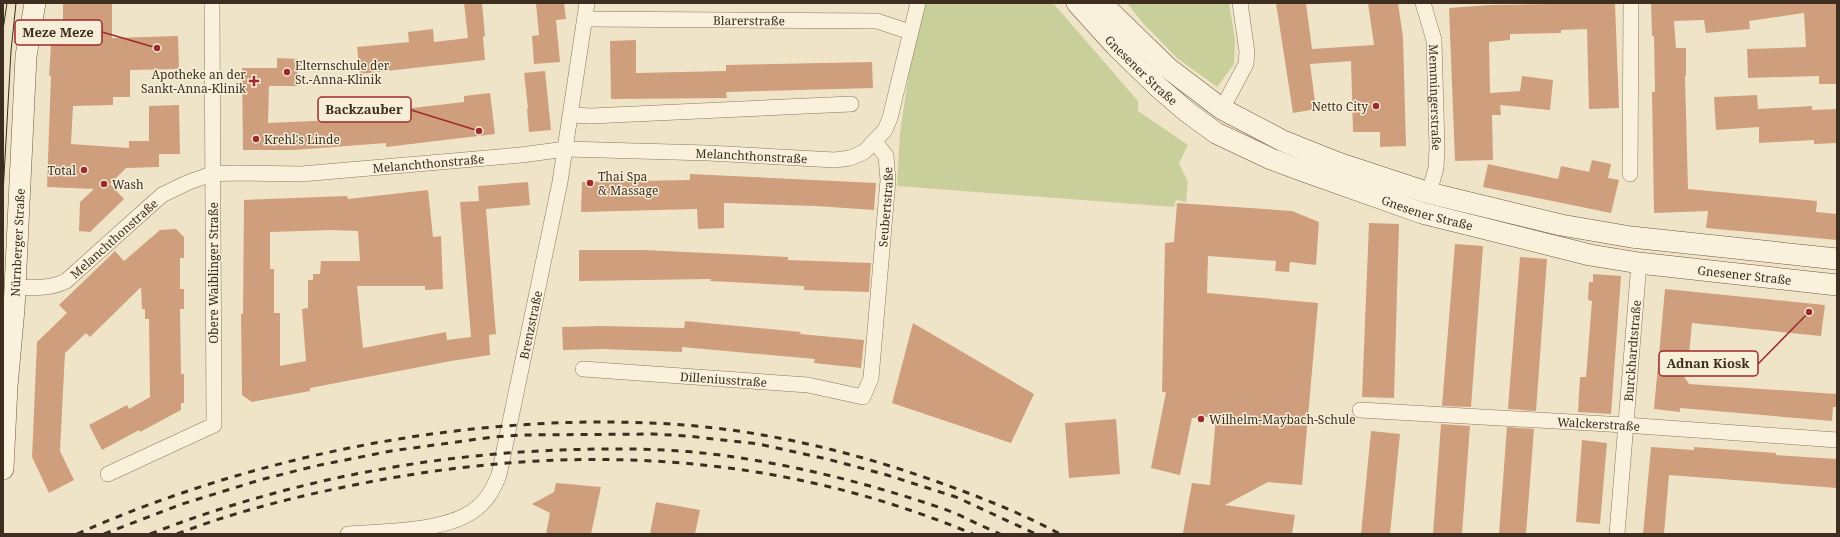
<svg xmlns="http://www.w3.org/2000/svg" width="1840" height="537" font-family="'Noto Serif',serif">
<style>
.green{fill:#c9cf9b}
.building{fill:#cf9f7d;fill-rule:evenodd}
.lines{fill:none;stroke-linecap:round;stroke-linejoin:round}
.minor-casing{stroke:#8d765c;stroke-width:16}
.secondary-casing{stroke:#6f573f;stroke-width:22}
.minor{stroke:#faf1dc;stroke-width:15}
.secondary{stroke:#faf1dc;stroke-width:21}
.tram{stroke:#3d2e20;stroke-width:1}
.rail{stroke:#3d2e20;stroke-width:3;stroke-dasharray:7 7;stroke-linecap:butt}
.poi-dot{fill:#9e2a2b;stroke:#f7eed8;stroke-width:1.5}
.labels{text-anchor:middle;dominant-baseline:central;stroke-width:3;stroke-linejoin:round;paint-order:stroke}
.street-label{font-size:12px;fill:#3d2e20;stroke:#f7eed8}
.poi-label{font-size:12px;fill:#3d2e20;stroke:#f7eed8;text-anchor:start}
.leader{fill:none;stroke:#9e2a2b;stroke-width:1.5}
.callout-dot{fill:#9e2a2b;stroke:#f7eed8;stroke-width:1.5}
.callout{fill:#f7eed8;stroke:#9e2a2b;stroke-width:1.5}
.callout-label{font-size:13px;text-anchor:middle;font-weight:bold;fill:#3d2e20}
</style>
<rect width="100%" height="100%" fill="#f0e4c8"/>
<!-- green -->
<path class="green" d="M926 3H1053L1138 101V111L1188 145 1179 163 1188 182 1186 202 1176 200 1174 207 897 186 900 133 910 65Z
M1127 3H1229L1235 40 1234 64 1217 87 1177 58 1142 22Z"/>
<!-- building -->
<path class="building" d="M63 3H112V38L178 36 179 69 130 70V97H113V105L73 106 71 144 129 148V141H149V106L179 105 180 154H159V167L126 168 110 184 124 199 90 232 79 231 80 202 94 189 47 187 51 76H49L51 44H53L54 32 63 33Z
M464 3H482L485 36 483 37 485 60 360 74 357 47 409 42 408 32 433 29 434 42 468 38Z
M536 3H564L566 19 556 20 560 62 534 64 532 36 539 35Z
M1276 3H1306L1312 49 1374 45 1368 3H1398L1403 37 1406 146 1380 147V132H1353L1351 61 1310 64 1316 109 1293 113Z
M1615 3 1619 108 1589 109 1587 29 1561 30V33L1510 34V40L1489 42 1490 93 1520 91 1522 76 1553 80 1550 110 1500 105 1501 115H1492L1493 160 1455 161 1449 8 1490 5Z
M1651 3H1837V84H1819V76L1748 78 1747 49 1806 47 1804 13 1749 21 1750 29 1706 33 1704 20 1674 21 1676 48H1686V76H1685L1688 189 1817 201 1816 212 1837 214V240L1706 228 1708 211 1654 213 1652 92H1655L1654 36H1652Z
M636 40V73L726 71V65L872 62 873 88 726 92 727 98 611 99 610 41Z
M277 58 298 59 297 86H269L268 123 336 120 335 110 368 108V109L403 105 404 109 464 102V96L490 93 495 134 386 147V143L294 150H243L242 68H277Z
M545 71 551 130 529 132 527 109 528 108 524 73Z
M1757 95 1758 109 1812 106V110L1837 109V143L1814 144V140L1759 143V127L1716 130 1714 97Z
M1592 160 1611 164 1608 178 1619 180 1611 213 1483 187 1488 164 1558 179 1561 166 1589 172Z
M690 174 876 183 874 210 816 206 724 203V228L698 229 697 209 581 212 582 182 690 180Z
M528 182 530 205 486 209 496 334 489 335 490 355 451 361 310 388V391L252 402 242 395 241 314H243L244 200 347 196 348 199 428 190 433 237 441 236 443 289 425 290V286H357L363 348 446 332 447 340 471 337 460 202 479 201 478 186ZM331 230 358 231 360 261H321L320 274H313V280H308V308L302 309 306 361 280 366V313H274V269H270V232Z
M1177 203 1292 211 1319 222 1316 265 1290 262 1289 272 1275 271 1276 261 1208 256 1207 293 1318 303 1302 485 1268 482 1225 505 1295 515 1292 534 1183 533 1192 483 1210 485 1216 416 1192 418 1180 475 1151 468 1166 392H1162L1165 243 1174 242Z
M1369 223 1399 224 1394 398 1362 397Z
M176 229 184 237V258H180V289H184V309H180L181 374H184V403H181V410L140 432 139 430 102 450 89 425 127 405 129 409 150 397 149 319H145V309H142L141 287 90 337 86 333 65 353 60 451 74 480 49 493 32 457 37 342 67 313 59 305 115 251 124 261 160 230Z
M1455 244 1483 246 1471 407 1442 406Z
M579 250H644L788 257V260L871 263 869 292 804 290V286L710 281 711 279 579 281Z
M1520 257 1547 259 1536 411 1508 409V408Z
M1593 274 1621 276 1611 414 1578 412 1580 377H1586L1592 301 1588 300 1589 282H1593Z
M1665 289 1825 305 1821 336 1692 323 1689 355H1685L1683 375 1689 384 1837 394V407H1833L1832 421 1680 408V412L1654 409Z
M685 321 801 332 800 334 864 340 861 368 814 363 815 359 682 347V352L603 349 563 350 562 327 603 326 684 328Z
M913 323 1034 394 1011 443 892 403Z
M1116 419 1120 474 1069 478 1065 423Z
M1441 424 1470 426 1462 534H1433Z
M1507 427 1534 429 1526 534H1499Z
M1371 431 1400 434 1390 534H1361Z
M1582 440 1607 443 1600 524 1576 522Z
M1651 447 1694 450V447L1776 453V455L1837 459V488L1669 475 1664 534H1643Z
M556 483 601 487 591 534H546L550 513 532 504 554 492Z
M656 502 700 510 695 534H650Z"/>
<g class="lines">
<defs>
<g id="minor">
<path id="s1" d="M1423 3 1434 40 1437 148 1436 168 1429 193"/>
<path id="s2" d="M585 19 877 21 910 32"/>
<path d="M1222 109 1246 64 1247 52 1240 3"/>
<path d="M572 115 591 116 851 104"/>
<path d="M1630 174 1631 3"/>
<path id="s3" d="M15 287C34 288 50 289 66 281L162 195 189 182 212 174 233 173 301 174 521 155 566 149 708 153 835 160 850 158 864 152 885 130 890 118 896 93 918 3"/>
<path id="s4" d="M583 369 808 385 863 397 871 378 888 180 886 156 875 142"/>
<path id="s5" d="M1360 410 1625 425 1837 440"/>
<path d="M108 474 214 425 212 3"/>
<path id="s6" d="M348 534C385 531 449 532 477 508 488 500 494 487 499 475L560 182 587 3"/>
<path id="s7" d="M1617 534 1639 263"/>
</g>
<g id="secondary">
<path id="s8" d="M1077 3 1116 46 1157 86 1186 111 1216 133 1271 159 1306 172 1422 213 1590 255 1639 263 1837 285"/>
<path d="M1101 3 1168 68 1222 109 1283 141 1338 163 1429 193 1561 225 1631 237 1837 259"/>
<path id="s9" d="M3 469 7 386 14 309 26 56 35 3"/>
</g>
</defs>
<!-- minor casing -->
<use href="#minor" class="minor-casing"/>
<!-- secondary casing -->
<use href="#secondary" class="secondary-casing"/>
<!-- minor -->
<use href="#minor" class="minor"/>
<!-- secondary -->
<use href="#secondary" class="secondary"/>
<!-- tram -->
<path class="tram" d="M3 30 7 3
M3 194 11 51 16 3"/>
<!-- rail -->
<path class="rail" d="M77 534C261 452 484 410 685 425 771 432 857 453 938 482 980 497 1021 513 1060 534
M104 534 182 504 260 480 315 466 391 451 493 437 522 435 653 434 687 436 759 444 827 459 887 475 956 497 1036 534
M150 534C281 483 421 455 561 450 616 448 672 448 727 456 800 466 874 485 944 509 963 516 981 526 1000 534
M177 534C234 512 294 497 354 485 566 442 772 450 973 534"/>
</g>
<!-- markers -->
<g class="poi-dot">
<circle cx="287" cy="72" r="4"/>
<path d="M252 75h4v4h4v4h-4v4h-4v-4h-4v-4h4z"/>
<circle cx="1376" cy="106" r="4"/>
<circle cx="256" cy="139" r="4"/>
<circle cx="84" cy="170" r="4"/>
<circle cx="590" cy="183" r="4"/>
<circle cx="104" cy="184" r="4"/>
<circle cx="1201" cy="419" r="4"/>
</g>
<g class="labels">
<!-- street labels -->
<g class="street-label">
<text stroke="none"><textPath href="#s2" startOffset="164">Blarerstraße</textPath></text>
<text stroke="none"><textPath href="#s8" startOffset="93">Gnesener Straße</textPath></text>
<text stroke="none"><textPath href="#s1" startOffset="96">Memmingerstraße</textPath></text>
<text stroke="none"><textPath href="#s3" startOffset="776">Melanchthonstraße</textPath></text>
<text stroke="none"><textPath href="#s3" startOffset="452">Melanchthonstraße</textPath></text>
<text stroke="none"><textPath href="#s4" startOffset="474">Seubertstraße</textPath></text>
<text stroke="none"><textPath href="#s8" startOffset="417">Gnesener Straße</textPath></text>
<text stroke="none"><textPath href="#s3" startOffset="116">Melanchthonstraße</textPath></text>
<text stroke="none"><textPath href="#s9" startOffset="227">Nürnberger Straße</textPath></text>
<text transform="translate(213 273) rotate(-90)">Obere Waiblinger Straße</text>
<text stroke="none"><textPath href="#s8" startOffset="741">Gnesener Straße</textPath></text>
<text stroke="none"><textPath href="#s6" startOffset="327">Brenzstraße</textPath></text>
<text stroke="none"><textPath href="#s7" startOffset="184">Burckhardtstraße</textPath></text>
<text stroke="none"><textPath href="#s4" startOffset="141">Dilleniusstraße</textPath></text>
<text stroke="none"><textPath href="#s5" startOffset="239">Walckerstraße</textPath></text>
</g>
<!-- poi labels -->
<g class="poi-label">
<text x="295" y="65">Elternschule der<tspan x="295" dy="14">St.-Anna-Klinik</tspan></text>
<text x="246" y="74" text-anchor="end">Apotheke an der<tspan x="246" dy="14">Sankt-Anna-Klinik</tspan></text>
<text x="1368" y="106" text-anchor="end">Netto City</text>
<text x="264" y="139">Krehl's Linde</text>
<text x="76" y="170" text-anchor="end">Total</text>
<text x="598" y="176">Thai Spa<tspan x="598" dy="14">&amp; Massage</tspan></text>
<text x="112" y="184">Wash</text>
<text x="1209" y="419">Wilhelm-Maybach-Schule</text>
</g>
</g>
<!-- callouts -->
<path class="leader" d="M157 48L102 32M479 131L411 110M1809 312L1758 364"/>
<g class="callout-dot">
<circle cx="157" cy="48" r="4"/>
<circle cx="479" cy="131" r="4"/>
<circle cx="1809" cy="312" r="4"/>
</g>
<g class="callout">
<rect x="15" y="20" width="87" height="25" rx="4"/>
<rect x="318" y="97" width="93" height="25" rx="4"/>
<rect x="1659" y="351" width="99" height="25" rx="4"/>
</g>
<g class="callout-label">
<text x="58" y="37">Meze Meze</text>
<text x="364" y="114">Backzauber</text>
<text x="1708" y="368">Adnan Kiosk</text>
</g>
<!-- border -->
<rect width="1840" height="537" fill="none" stroke="#3d2e20" stroke-width="8"/>
</svg>
